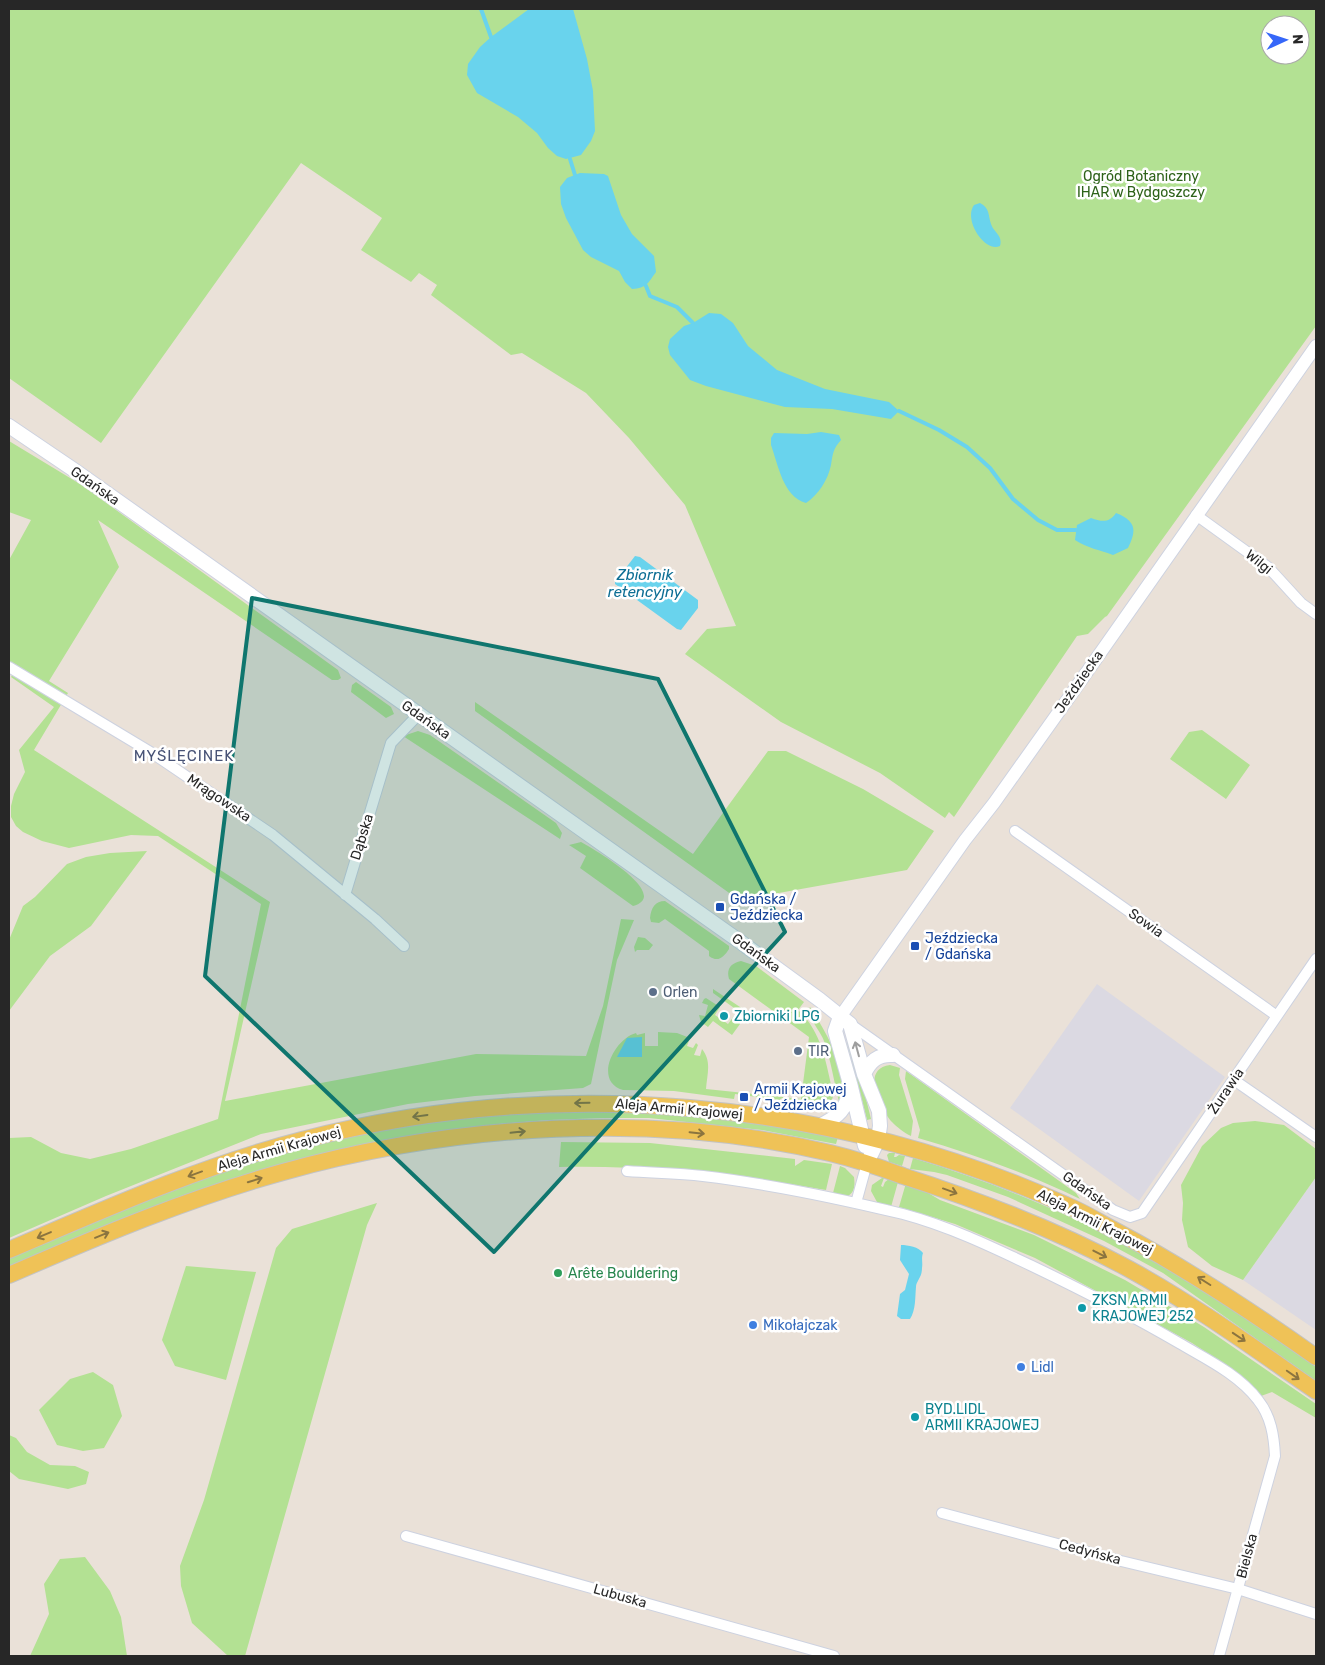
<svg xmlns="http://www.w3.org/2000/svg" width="1325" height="1665" font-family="Rubik,sans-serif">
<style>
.industrial{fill:#dbd9e2}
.green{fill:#b3e193;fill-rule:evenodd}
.water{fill:#69d3ed}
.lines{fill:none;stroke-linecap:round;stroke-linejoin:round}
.stream{stroke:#69d3ed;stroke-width:4}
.minor-casing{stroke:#cdd2e0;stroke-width:12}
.tertiary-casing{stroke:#cdd2e0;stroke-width:14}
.secondary-casing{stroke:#cdd2e0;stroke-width:16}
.primary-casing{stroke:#c3c3c3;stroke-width:18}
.minor{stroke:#fff;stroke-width:10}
.tertiary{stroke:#fff;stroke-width:12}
.secondary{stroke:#fff;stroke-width:14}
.primary{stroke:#efc257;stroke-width:16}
.oneway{stroke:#9e9e9e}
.oneway2{stroke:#8b743f}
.marked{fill:#0f766e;fill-opacity:0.2;stroke:#0f766e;stroke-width:4;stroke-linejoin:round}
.transit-dot{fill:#1a4fb4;stroke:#fff;stroke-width:2}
.service-dot{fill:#5c6f8a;stroke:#fff;stroke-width:2}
.culture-dot{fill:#0f9aa8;stroke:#fff;stroke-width:2}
.leisure-dot{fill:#2e9e5b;stroke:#fff;stroke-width:2}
.shop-dot{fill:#3f7fe0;stroke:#fff;stroke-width:2}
.labels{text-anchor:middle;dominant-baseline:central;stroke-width:5;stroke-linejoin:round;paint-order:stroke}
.park-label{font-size:14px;fill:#2d6219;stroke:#fff}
.street-label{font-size:14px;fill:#272727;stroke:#fff}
.transit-label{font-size:14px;fill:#164399;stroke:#fff;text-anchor:start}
.service-label{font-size:14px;fill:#4e5e75;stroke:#fff;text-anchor:start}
.culture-label{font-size:14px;fill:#0d838f;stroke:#fff;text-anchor:start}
.leisure-label{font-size:14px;fill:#27864d;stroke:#fff;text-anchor:start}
.shop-label{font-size:14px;fill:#366cbe;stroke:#fff;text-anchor:start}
.water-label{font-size:15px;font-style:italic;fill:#0d6e94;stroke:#fff}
.neighbourhood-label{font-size:15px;letter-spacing:1px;fill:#485376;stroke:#fff}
</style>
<rect width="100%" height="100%" fill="#eae1d8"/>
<!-- industrial -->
<path class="industrial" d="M1097 984 1225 1077 1139 1201 1010 1108Z
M1316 1177V1330L1243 1280Z"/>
<!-- green -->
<path class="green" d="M9 9H1316V326L1107 616 1105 617 1088 634 1077 636 954 817 949 812 945 818 880 773 781 722 685 654 707 629 736 626 685 505 629 438 586 393 522 353 511 355 431 295 437 285 419 273 411 282 361 250 382 218 301 163 101 443 9 378ZM1270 25H1300V55H1270Z
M9 441 80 484 338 670 341 678 338 680H332L98 520 119 567 49 681 68 693 34 750 270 902 225 1101 476 1054 586 1056 603 1006 621 919 634 920 617 960 591 1084 583 1088 475 1096 408 1104 261 1134 106 1196 9 1238V1138L31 1137 61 1153 90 1159 131 1149 218 1119 261 904 158 836 131 835 69 848 42 841 23 832 16 826 11 817V806L14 794 25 772 19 750 54 707 11 677 15 671 9 667V560L31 520 9 512Z
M356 682 391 707 394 714 386 718 351 692 352 685Z
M475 702 693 854 768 751H786L863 789 934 831 907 870 739 900 475 711Z
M1202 730 1250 765 1226 799 1170 759 1189 732Z
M418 731 430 735 556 823 562 833 560 839 403 736Z
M581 842C592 848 673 895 633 906L580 868 586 856 569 845Z
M147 851 91 926 50 956 9 1011V940L23 906 35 897 67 864 86 857 110 853Z
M665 901 729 946V949C724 957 718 963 709 956V951L665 919 659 923 651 922 650 918C651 908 655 901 665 901Z
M638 937 645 938 653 945 649 950H637L635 952 634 947Z
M741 961 756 966 804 1002 798 1010C822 1032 826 1063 833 1093 835 1115 795 1101 782 1098L779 1100 735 1094 734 1099 674 1091 623 1090C593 1081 614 1039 636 1033L637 1035 645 1033V1046H658V1032L677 1033 690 1038 687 1046 693 1048 696 1043 698 1045 694 1055 700 1056 702 1049C712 1061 707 1075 706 1089L801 1099 809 1037 729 979C726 969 731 963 741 961Z
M713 989 746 1011 747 1014 744 1015 713 993Z
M706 998 720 1007 715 1015 728 1024 734 1016 739 1021 740 1024 732 1035 713 1021 708 1027 701 1022 699 1015 705 1016 708 1005 702 1003 704 999Z
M810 1007C824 1029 853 1076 839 1102 834 1082 831 1060 824 1041 820 1030 809 1020 809 1009Z
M848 1040 852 1042 871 1119 867 1120 847 1042Z
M890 1065 900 1068 899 1075 913 1121 911 1136C904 1133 897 1127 892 1122 880 1108 860 1069 890 1065Z
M906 1071 1076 1193 1080 1199C1029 1174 973 1154 918 1138L920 1130 905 1079Z
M631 1110 733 1119 838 1137 836 1144 762 1130 649 1118H602L549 1120 499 1124 417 1136 9 1267V1258C114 1213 220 1166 331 1141 396 1126 463 1116 529 1111 563 1109 597 1111 631 1110Z
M1255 1121 1284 1125 1316 1149V1177L1243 1280 1212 1266 1188 1247 1182 1220 1183 1203 1181 1185 1202 1146 1221 1128 1233 1123Z
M561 1142 650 1143 795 1159V1166L804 1160 832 1164 826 1190C738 1175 649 1165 559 1167Z
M889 1153H895L894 1157H896L899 1155 905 1156 902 1166 889 1162 887 1155Z
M913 1158C986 1180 1057 1208 1124 1244 1191 1279 1254 1323 1316 1367V1381L1163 1273 1104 1241 1008 1197 947 1175 934 1172 910 1169Z
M840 1166 845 1168 854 1177C855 1185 855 1192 848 1196L833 1193Z
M882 1178H884L881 1186 883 1187 885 1182 889 1179 898 1182 891 1207 877 1202 871 1191 872 1185Z
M906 1183 920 1188 940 1200 1034 1235 1125 1280 1204 1327 1316 1404V1418L1272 1392 1261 1396 1225 1365 1192 1343 1035 1258 955 1224 899 1207Z
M377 1203 367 1225 245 1656H228L192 1623 181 1586 180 1566 204 1500 276 1248 292 1229Z
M186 1266 256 1272 226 1380 175 1366 162 1340Z
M93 1372 113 1385 122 1416 104 1448 83 1451 57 1445 39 1410 70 1379Z
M9 1435 16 1438 27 1452 50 1465 75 1466 89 1472 86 1484 68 1489 19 1479 9 1471Z
M85 1557 110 1591 121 1617 127 1656H30L49 1614 44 1584 60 1559Z"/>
<!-- water -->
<path class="water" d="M529 9H573L587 59 593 91 595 131 591 141 581 155 566 159 557 156 548 148 537 133 518 117 477 93 467 75 468 64 480 47 491 37Z
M580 173 604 174 608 176 621 215 632 234 654 256 656 272C648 283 647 288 632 289L625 282 619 271 591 257 583 250 566 218 561 204 560 187 567 178Z
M980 203C990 208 988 215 991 224 994 233 1003 235 1000 246 985 253 963 220 974 205Z
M709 313 721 314 733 323 748 346 777 370 825 389 889 402 899 411 891 419 832 409 785 407 706 386 690 380 670 355 668 347 670 339 684 326 693 323Z
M821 432 839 435 841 440C833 449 833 453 831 465 828 480 818 495 806 503 783 497 778 464 771 445V438L774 433 807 434Z
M1116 513C1136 521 1137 530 1128 548L1113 555C1098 549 1089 549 1075 540L1077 525 1091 518C1102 522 1109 523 1116 513Z
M635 556 640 557 698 600V608L681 630 677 629 615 584V582Z
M642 1037V1057H617L627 1038Z
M901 1245C908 1245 919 1247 923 1253 921 1259 923 1262 922 1268 922 1278 916 1281 916 1287 915 1297 916 1310 910 1319H901L897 1316 900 1294 905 1290 909 1274 900 1260Z"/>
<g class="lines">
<!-- stream -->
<path class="stream" d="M481 9 491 37
M570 159 575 175
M646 286 650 296 677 307 693 323
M899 411 939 430 967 447 990 468 1013 499 1038 520 1057 530H1076"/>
<defs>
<path id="minor" d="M1196 515 1268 567 1301 603 1316 614
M9 667 152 753 273 835 375 919 404 946
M1015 831 1277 1016
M345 895 391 743 418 715
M850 1024 1113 1210 1130 1217 1142 1213 1316 959
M1234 1080 1316 1137
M627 1171C653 1173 678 1173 703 1176 770 1184 837 1198 903 1214 948 1226 990 1246 1032 1266 1082 1290 1131 1315 1179 1343 1206 1359 1238 1374 1258 1400 1271 1416 1274 1436 1275 1456L1219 1656
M856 1203 867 1163
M942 1513 1121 1561 1238 1589 1316 1614
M406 1536 834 1656"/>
<path id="tertiary" d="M840 1017 965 840 994 803 1070 696 1316 346"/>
<path id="secondary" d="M9 426 74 470 742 943 820 1000 850 1024 864 1074 879 1111 880 1126 878 1140 867 1163
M840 1017 835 1031 851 1087 865 1146
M864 1074C870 1061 878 1054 893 1055
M819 1126C839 1117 846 1109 851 1088"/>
<path id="primary" d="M9 1250C105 1209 201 1166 302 1140 555 1075 828 1098 1066 1205 1083 1212 1099 1222 1116 1231 1186 1268 1251 1311 1316 1357
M9 1275C99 1236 189 1198 283 1172 456 1124 655 1111 830 1153 855 1159 879 1167 903 1176 981 1201 1057 1230 1129 1269 1195 1305 1255 1349 1316 1391"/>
</defs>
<!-- minor casing -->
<use href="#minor" class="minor-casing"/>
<!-- tertiary casing -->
<use href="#tertiary" class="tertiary-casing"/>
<!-- secondary casing -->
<use href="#secondary" class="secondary-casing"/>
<!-- primary casing -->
<use href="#primary" class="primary-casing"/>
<!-- minor -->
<use href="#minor" class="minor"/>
<!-- tertiary -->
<use href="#tertiary" class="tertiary"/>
<!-- secondary -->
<use href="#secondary" class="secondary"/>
<!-- primary -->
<use href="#primary" class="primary"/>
</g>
<!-- one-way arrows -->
<defs><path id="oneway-shaft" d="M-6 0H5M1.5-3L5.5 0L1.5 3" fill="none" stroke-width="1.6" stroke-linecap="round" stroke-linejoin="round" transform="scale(1.25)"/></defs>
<use class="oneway" href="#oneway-shaft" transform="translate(857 1049) rotate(-105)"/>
<g class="oneway2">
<use href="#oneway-shaft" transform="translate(582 1103) rotate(179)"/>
<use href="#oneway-shaft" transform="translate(420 1116) rotate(172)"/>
<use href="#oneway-shaft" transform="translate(518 1132) rotate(-6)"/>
<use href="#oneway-shaft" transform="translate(697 1133) rotate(6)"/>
<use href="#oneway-shaft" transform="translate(195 1174) rotate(160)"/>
<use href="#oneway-shaft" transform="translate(255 1180) rotate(-17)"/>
<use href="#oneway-shaft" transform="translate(950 1191) rotate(20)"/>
<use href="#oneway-shaft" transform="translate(44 1235) rotate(157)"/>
<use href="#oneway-shaft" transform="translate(102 1235) rotate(-22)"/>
<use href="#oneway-shaft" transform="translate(1100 1254) rotate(27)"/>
<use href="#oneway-shaft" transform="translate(1204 1281) rotate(-148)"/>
<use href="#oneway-shaft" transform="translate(1239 1337) rotate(34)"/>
<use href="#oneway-shaft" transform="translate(1293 1375) rotate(35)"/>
</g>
<!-- marked area -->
<path class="marked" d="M252 598 658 679 785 932 494 1252 205 976Z"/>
<!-- markers -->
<g class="transit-dot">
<rect x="715" y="902" width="10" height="10" rx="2.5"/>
<rect x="910" y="941" width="10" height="10" rx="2.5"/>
<rect x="739" y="1092" width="10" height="10" rx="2.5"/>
</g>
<g class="service-dot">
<circle cx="653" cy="992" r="5"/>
<circle cx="798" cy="1051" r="5"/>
</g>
<g class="culture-dot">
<circle cx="724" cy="1016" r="5"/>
<circle cx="1082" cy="1308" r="5"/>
<circle cx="915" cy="1417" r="5"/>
</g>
<circle class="leisure-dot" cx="558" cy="1273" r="5"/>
<g class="shop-dot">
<circle cx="753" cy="1325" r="5"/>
<circle cx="1021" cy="1367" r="5"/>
</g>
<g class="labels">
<!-- park labels -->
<g class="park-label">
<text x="1141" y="176">Ogród Botaniczny<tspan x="1141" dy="16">IHAR w Bydgoszczy</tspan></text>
</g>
<!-- street labels -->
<g class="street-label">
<text transform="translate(95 486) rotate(35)">Gdańska</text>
<text transform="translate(1259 562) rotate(39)">Wilgi</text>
<text transform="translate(1079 682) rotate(-55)">Jeździecka</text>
<text transform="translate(426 720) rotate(35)">Gdańska</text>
<text transform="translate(219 798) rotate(34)">Mrągowska</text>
<text transform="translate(362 837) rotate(-73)">Dąbska</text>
<text transform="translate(1146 923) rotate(35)">Sowia</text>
<text transform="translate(756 953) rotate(36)">Gdańska</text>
<text transform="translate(1226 1091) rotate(-56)">Żurawia</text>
<text transform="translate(679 1109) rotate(5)">Aleja Armii Krajowej</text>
<text transform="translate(279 1149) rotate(-16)">Aleja Armii Krajowej</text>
<text transform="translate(1087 1191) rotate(35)">Gdańska</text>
<text transform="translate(1095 1222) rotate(27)">Aleja Armii Krajowej</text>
<text transform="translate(1090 1552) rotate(15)">Cedyńska</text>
<text transform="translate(1247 1556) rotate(-75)">Bielska</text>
<text transform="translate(620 1596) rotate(16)">Lubuska</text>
</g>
<!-- transit labels -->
<g class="transit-label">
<text x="730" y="899">Gdańska /<tspan x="730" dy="16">Jeździecka</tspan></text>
<text x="925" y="938">Jeździecka<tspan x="925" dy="16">/ Gdańska</tspan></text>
<text x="754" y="1089">Armii Krajowej<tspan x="754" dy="16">/ Jeździecka</tspan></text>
</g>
<!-- service labels -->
<g class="service-label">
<text x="663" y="992">Orlen</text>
<text x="808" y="1051">TIR</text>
</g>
<!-- culture labels -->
<g class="culture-label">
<text x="734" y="1016">Zbiorniki LPG</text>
<text x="1092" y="1300">ZKSN ARMII<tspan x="1092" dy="16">KRAJOWEJ 252</tspan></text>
<text x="925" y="1409">BYD.LIDL<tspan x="925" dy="16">ARMII KRAJOWEJ</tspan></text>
</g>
<!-- leisure labels -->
<g class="leisure-label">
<text x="568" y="1273">Arête Bouldering</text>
</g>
<!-- shop labels -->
<g class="shop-label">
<text x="763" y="1325">Mikołajczak</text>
<text x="1031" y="1367">Lidl</text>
</g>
<!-- water labels -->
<g class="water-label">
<text x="645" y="575">Zbiornik<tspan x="645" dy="17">retencyjny</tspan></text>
</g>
<!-- neighbourhood labels -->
<g class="neighbourhood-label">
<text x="184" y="756">MYŚLĘCINEK</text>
</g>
</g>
<!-- border -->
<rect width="1325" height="1665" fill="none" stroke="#272727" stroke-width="20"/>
<!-- north arrow -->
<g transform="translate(1285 40) rotate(87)"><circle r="24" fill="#ffffff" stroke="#a9a9a9"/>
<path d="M0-4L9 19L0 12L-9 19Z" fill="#3667f9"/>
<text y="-8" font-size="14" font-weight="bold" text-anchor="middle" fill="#272727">N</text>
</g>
</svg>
